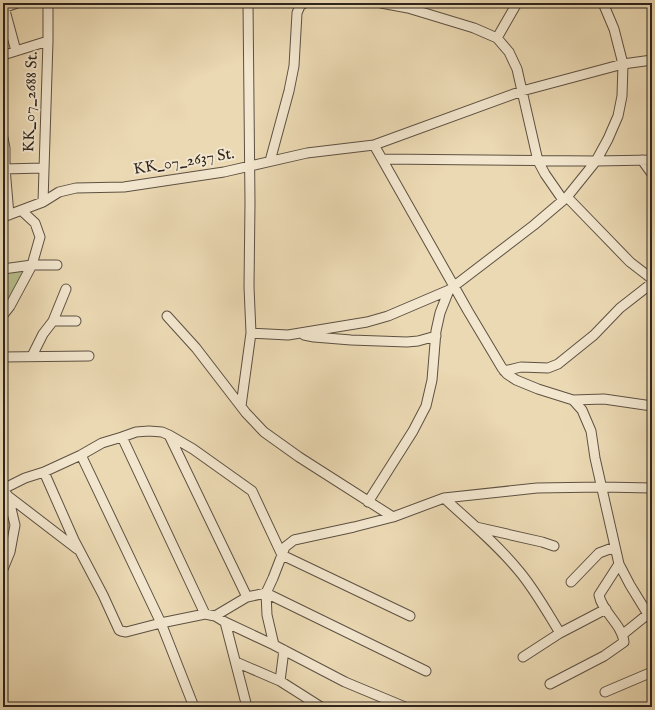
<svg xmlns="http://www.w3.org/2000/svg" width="655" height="710" font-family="'IM FELL English',serif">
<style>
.green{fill:#b8bf8c;stroke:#737254}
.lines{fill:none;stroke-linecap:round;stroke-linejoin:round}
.minor-casing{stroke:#5d5142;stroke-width:11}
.minor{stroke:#f2e6ce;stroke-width:9}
.labels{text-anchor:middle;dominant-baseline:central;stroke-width:4;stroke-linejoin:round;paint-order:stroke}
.street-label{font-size:16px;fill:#2e241d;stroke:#f2e6ce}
</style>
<rect width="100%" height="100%" fill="#ebd9b3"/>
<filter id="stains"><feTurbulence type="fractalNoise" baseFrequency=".005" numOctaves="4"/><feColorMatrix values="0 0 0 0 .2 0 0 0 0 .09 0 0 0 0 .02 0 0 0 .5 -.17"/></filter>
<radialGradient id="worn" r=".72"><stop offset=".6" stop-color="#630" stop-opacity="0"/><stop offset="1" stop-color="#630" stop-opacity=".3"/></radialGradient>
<!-- green -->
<path class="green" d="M32 265 3 315V269Z"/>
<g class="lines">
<defs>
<path id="minor" d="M381 3 408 8 474 28 497 38 509 52 517 69 538 161 545 174 563 200
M651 3 652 4
M4 7 16 51
M3 8 17 3
M497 38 517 3
M3 55 48 41
M3 138 5 148V168L9 215
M374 145 468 311 502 368 507 374 516 380 538 389 573 400 604 399 652 406
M382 159 596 161 652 160
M642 160 652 174
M270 161 289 91 294 66 297 13 300 6 304 3
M3 169 44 168
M567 197 630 262 652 279
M43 202 48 41V3
M3 217 43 202 59 192 76 188 124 187 224 172 307 153 374 145 522 91 623 64 652 60
M3 269 32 265H57
M3 315 10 306 32 265 40 237 35 223 22 211
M167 316 196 348 246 413 264 432 299 457 393 517 444 498 537 488 602 487 652 488
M53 321H76
M251 333 288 335 367 322 388 316 449 290 534 225 567 197 596 161 608 139 618 116 622 96 623 64 614 29 603 3
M304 335 314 337 351 340 407 342 418 341 436 336
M32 356 43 334 53 321 66 289
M3 357 89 356
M504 371 521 367 548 368 558 364 594 335 620 308 652 283
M573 400 582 410 591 431 595 458 619 564 630 585 652 621
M241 406 251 333 249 287 250 203 248 3
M169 435 247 597
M122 437 136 432 149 431 162 432 169 435 193 449 252 491 282 555 410 616
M81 455 44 472 74 540 103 595 119 630 121 631 126 632 161 623 205 614 215 616 225 622 274 645 345 682 405 707
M3 489 25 478 44 472
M3 490 8 496 77 549
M444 498C470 522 497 544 519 571 535 590 547 612 560 633
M368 502 413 431 426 406 432 380 436 331 440 313 449 290
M476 527 542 542 554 546
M3 569 10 552 15 525 8 496
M571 582 599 553 615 547
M215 616 247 597 266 593 426 671
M225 622 247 707
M622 635 648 614
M274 645 267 615 266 593 273 578 285 547 294 540 354 527 393 517
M523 657 560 633 606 609
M236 662 280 681 321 707
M280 681 284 650
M550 684 604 656 624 642C622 624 602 612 599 595L619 564
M605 692 652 672
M194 707 161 623 81 455 102 443 122 437 205 614"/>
</defs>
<!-- minor casing -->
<use href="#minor" class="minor-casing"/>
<!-- minor -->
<use href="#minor" class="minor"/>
</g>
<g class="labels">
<!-- street labels -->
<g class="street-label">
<text transform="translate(31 102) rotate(-88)">KK_07_2688 St.</text>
<text transform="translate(184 162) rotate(-9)">KK_07_2637 St.</text>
</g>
</g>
<!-- margin -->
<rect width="655" height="710" fill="none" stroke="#ebd9b3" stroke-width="16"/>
<rect x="4" y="4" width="647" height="702" fill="none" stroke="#2e241d" stroke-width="2"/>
<rect x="8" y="8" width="639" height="694" fill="none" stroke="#2e241d"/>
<rect width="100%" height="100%" filter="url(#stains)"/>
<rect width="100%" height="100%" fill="url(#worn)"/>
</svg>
